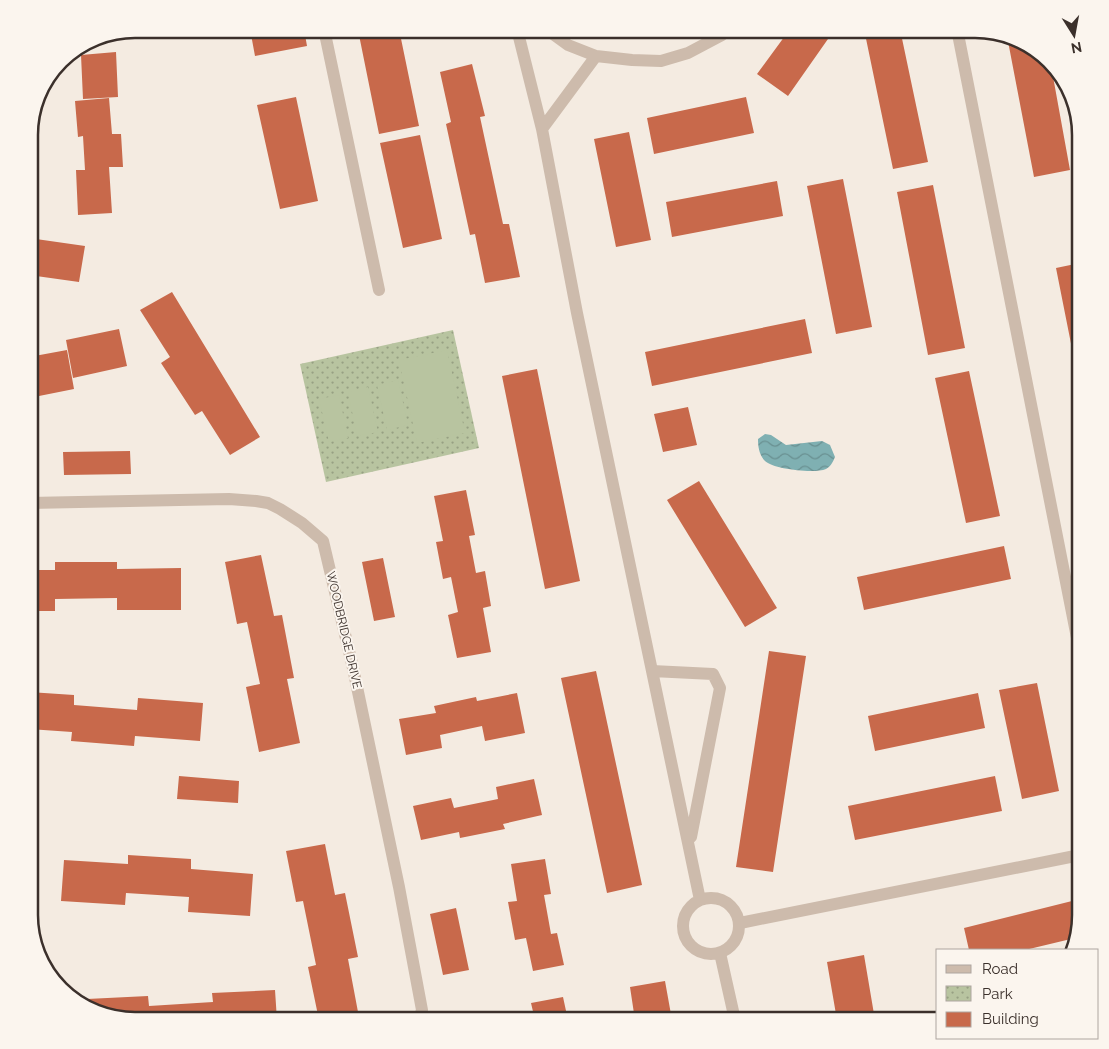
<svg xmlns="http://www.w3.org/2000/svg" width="1109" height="1049" font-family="Raleway,sans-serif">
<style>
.park{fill:url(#park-dots)}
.pitch{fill:#b8c4a0}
.water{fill:url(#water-waves)}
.building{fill:#c8694b}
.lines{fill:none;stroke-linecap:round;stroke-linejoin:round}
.minor{stroke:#cdbbac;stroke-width:12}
.labels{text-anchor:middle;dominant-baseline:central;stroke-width:4;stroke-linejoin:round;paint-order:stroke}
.street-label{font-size:12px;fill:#3b302b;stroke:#fbf5ee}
.rim{fill:none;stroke:#3b302b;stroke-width:2.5}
</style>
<defs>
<pattern id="park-dots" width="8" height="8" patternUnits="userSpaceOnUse" patternTransform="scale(1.25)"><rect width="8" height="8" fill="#b8c4a0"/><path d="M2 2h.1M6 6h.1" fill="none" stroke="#97a083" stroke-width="1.8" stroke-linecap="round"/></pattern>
<pattern id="water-waves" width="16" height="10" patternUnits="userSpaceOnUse" patternTransform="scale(1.25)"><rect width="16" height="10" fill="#7fb0b2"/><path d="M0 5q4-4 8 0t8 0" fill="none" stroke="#699091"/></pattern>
</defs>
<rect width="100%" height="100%" fill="#f4ebe1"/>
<!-- park -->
<path class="park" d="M453 330 479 448 326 482 300 364Z"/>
<!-- pitch -->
<path class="pitch" d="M447 350 465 433 417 443 399 360Z
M398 380 408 425 387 430 377 385Z
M368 387 378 432 357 436 348 392Z
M339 395 348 438 329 442 319 399Z"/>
<!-- water -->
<path class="water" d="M610 29H664L659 32H621Z
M765 434 771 435 786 445 822 441 830 445 835 457C833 462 830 467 826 469 814 474 773 469 765 461 759 455 758 446 758 439Z"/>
<!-- building -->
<path class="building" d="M250 29H304L307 46 255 56Z
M362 29H399L419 126 379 134 358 30Z
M790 29H835L788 96 757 74Z
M864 29H900L928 162 893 169Z
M1007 36 1021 40 1050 60 1070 170 1034 177Z
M116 52 118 97 83 99 81 55Z
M472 64 485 116 480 117 503 224H509L520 277 485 283 475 234 470 235 446 124 451 122 440 72Z
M296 97 318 201 280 209 257 105Z
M746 97 754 133 654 154 647 118Z
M109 98 112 134H121L123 167H109L112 213 78 215 76 170H85L83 136 78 137 75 101Z
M629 132 651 240 616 247 594 139Z
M420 135 442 239 403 248 380 143Z
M843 179 872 327 836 334 807 186Z
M777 181 783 216 672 237 666 202Z
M933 185 965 348 928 355 897 192Z
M29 238 85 246 79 282 29 275Z
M1080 263V384H1079L1056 268Z
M172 292 260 437 230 455 202 411 195 415 161 363 170 357 140 310Z
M805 319 812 353 652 386 645 352Z
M119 329 127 366 73 378 66 340Z
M67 350 74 389 29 398V357Z
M537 369 580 581 545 589 502 376Z
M969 371 1000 516 966 523 935 378Z
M688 407 697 445 663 452 654 414Z
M130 451 131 474 64 475 63 452Z
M699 481 777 608 745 627 667 500Z
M466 490 475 535 469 536 476 573 485 571 491 606 483 608 491 652 457 658 448 615 458 612 451 577 443 579 436 542 443 541 434 496Z
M1004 546 1011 579 864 610 857 577Z
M261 555 274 616 282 615 294 678 287 679 300 743 259 752 246 687 260 684 247 622 237 624 225 562Z
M383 558 395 617 374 621 362 562Z
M55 562H117V569L181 568V610H117V598L55 599V611H29V570H55Z
M769 651 806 656 773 872 736 867Z
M596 671 642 885 607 893 561 678Z
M1037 683 1059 791 1022 799 999 690Z
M29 692 74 695V705L137 710 138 698 203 703 200 741 135 736 134 746 71 741 72 732 29 729Z
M517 693 525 733 485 741 482 726 440 735 442 748 406 755 399 719 436 713 434 706 476 697 477 701Z
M978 693 985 728 875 751 868 716Z
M179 776 239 781 238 803 177 799Z
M995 776 1002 811 855 840 848 806Z
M534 779 542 815 503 824 505 829 460 838 459 832 421 840 413 806 451 798 454 808 498 799 496 787Z
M325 844 335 895 345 893 358 957 348 959 358 1012 319 1020 308 967 316 965 303 901 296 902 286 851Z
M128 855 191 859V869L253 874 250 916 188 912 189 897 126 893 125 905 61 901 64 860 128 864Z
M545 859 551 894 544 895 551 934 557 933 564 965 533 971 526 938 515 940 508 902 517 901 511 864Z
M1072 901 1078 925 1075 938 1025 950H969L964 928Z
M456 908 469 970 443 975 430 914Z
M864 955 875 1020H837L827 962Z
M665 981 672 1020H635L630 987Z
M275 990 277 1020H135L94 1012 88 1008 87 999 148 996 149 1006 213 1002 212 993Z
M563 997 568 1020H535L531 1003Z"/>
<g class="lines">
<!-- minor -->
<path class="minor" d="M324 29 379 290
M517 29 542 129
M546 29 568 45 596 56 632 60 661 61 688 53 722 35 727 29
M957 29 1080 653
M596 56 542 129 577 313 700 900
M29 503 229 499 256 501 268 503 280 509 302 523 323 541 353 668 399 887 422 1010 419 1020
M652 671 713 674 720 688 691 837
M683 926a28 28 0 1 1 56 0a28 28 0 1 1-56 0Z
M740 923 1080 855
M720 953 735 1020"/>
</g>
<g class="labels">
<!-- street labels -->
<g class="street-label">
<text transform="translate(344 630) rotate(77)">WOODBRIDGE DRIVE</text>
</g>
</g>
<!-- crop -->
<path d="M0 0H1109V1049H0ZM135 38H975A97 97 0 0 1 1072 135V915A97 97 0 0 1 975 1012H135A97 97 0 0 1 38 915V135A97 97 0 0 1 135 38Z" fill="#fbf5ee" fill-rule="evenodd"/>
<path class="rim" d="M135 38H975A97 97 0 0 1 1072 135V915A97 97 0 0 1 975 1012H135A97 97 0 0 1 38 915V135A97 97 0 0 1 135 38Z"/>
<!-- legend -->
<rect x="936" y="949" width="162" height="90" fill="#fbf5ee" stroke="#aea6a0"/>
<rect x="946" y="965" width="25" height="8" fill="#cdbbac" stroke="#aea6a0"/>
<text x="982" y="974" font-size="15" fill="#3b302b">Road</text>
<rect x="946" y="986" width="25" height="15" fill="url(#park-dots)" stroke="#aea6a0"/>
<text x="982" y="999" font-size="15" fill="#3b302b">Park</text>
<rect x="946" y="1012" width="25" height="15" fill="#c8694b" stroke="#aea6a0"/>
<text x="982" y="1024" font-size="15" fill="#3b302b">Building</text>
<!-- north arrow -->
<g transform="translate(1074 35) rotate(169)" stroke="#fbf5ee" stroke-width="4" paint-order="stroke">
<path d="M0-4L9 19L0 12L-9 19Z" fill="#3b302b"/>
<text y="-8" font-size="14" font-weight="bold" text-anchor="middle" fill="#3b302b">N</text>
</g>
</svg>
